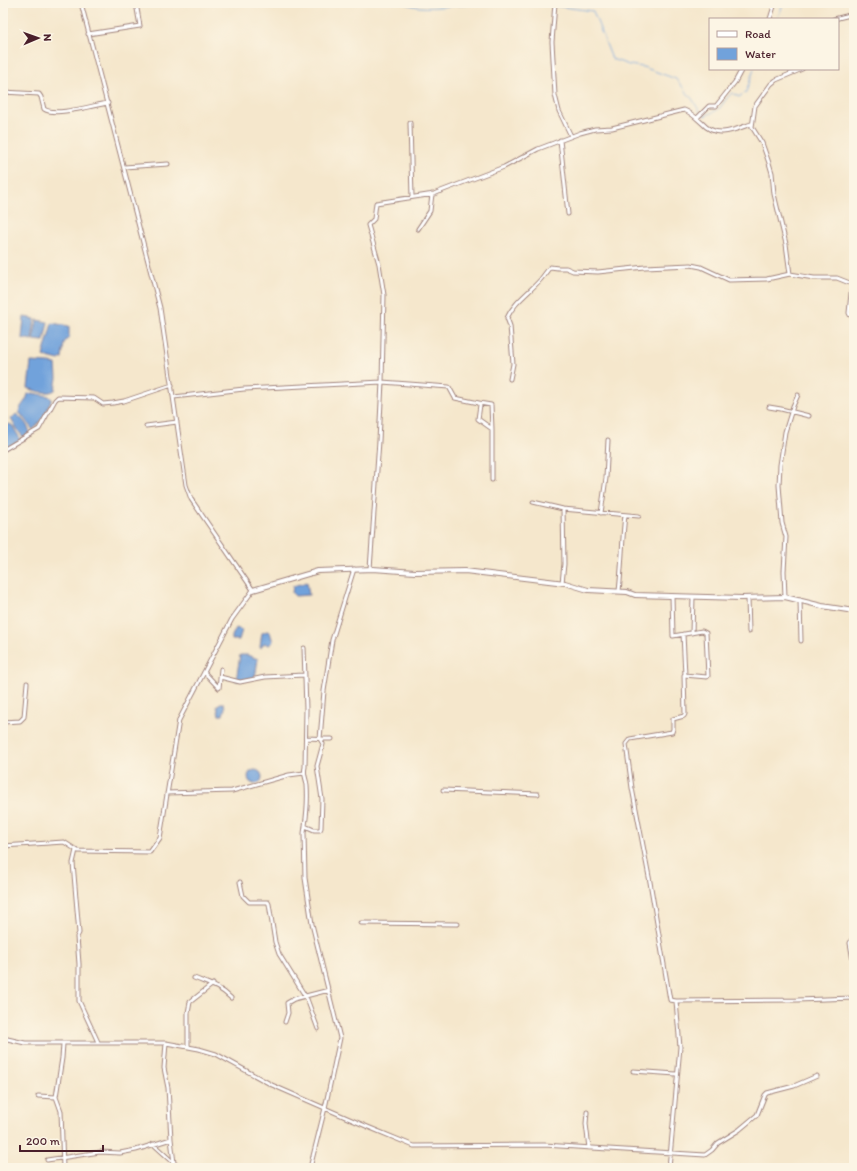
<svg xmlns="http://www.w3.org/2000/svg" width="857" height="1171" font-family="Itim,sans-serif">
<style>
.water{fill:#71a2db;stroke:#5e6083}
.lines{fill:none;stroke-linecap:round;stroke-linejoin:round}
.stream{stroke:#71a2db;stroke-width:1}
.minor-casing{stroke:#a0837c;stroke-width:5}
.tertiary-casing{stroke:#a0837c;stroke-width:6}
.minor{stroke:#fff;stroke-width:3}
.tertiary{stroke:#fff;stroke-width:4}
</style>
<rect width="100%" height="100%" fill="#fcf5e5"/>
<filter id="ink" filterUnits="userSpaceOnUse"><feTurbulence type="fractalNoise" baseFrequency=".025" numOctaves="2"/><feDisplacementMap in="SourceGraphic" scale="8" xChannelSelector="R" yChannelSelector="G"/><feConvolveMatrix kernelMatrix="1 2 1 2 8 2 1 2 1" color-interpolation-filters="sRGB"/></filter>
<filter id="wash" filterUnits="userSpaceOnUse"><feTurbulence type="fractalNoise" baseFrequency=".012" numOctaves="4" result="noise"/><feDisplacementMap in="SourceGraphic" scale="16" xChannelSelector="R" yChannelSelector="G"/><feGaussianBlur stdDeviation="0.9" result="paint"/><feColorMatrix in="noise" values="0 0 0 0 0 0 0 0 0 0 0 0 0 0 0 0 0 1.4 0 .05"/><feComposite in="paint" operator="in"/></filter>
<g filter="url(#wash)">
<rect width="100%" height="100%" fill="#f5e7cc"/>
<!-- water -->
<path class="water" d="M24 317 35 319 32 340 22 338Z
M37 320 48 322 44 341 33 340Z
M52 323 69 326V337L64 343 62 358 59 360 43 356Z
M31 362 49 363 56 364 57 378 55 390C48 395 35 391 28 388Z
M33 393 49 396 52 399 43 418 33 430 19 412C20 405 26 403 28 394Z
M16 414C22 418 29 426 30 433L23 437 19 432 11 419Z
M8 424 12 425 21 440 4 449 3 445V426Z
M307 582 309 595 295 596 292 593 293 586Z
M236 628 242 630 239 640H232V636Z
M267 631 270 632 273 642 269 645 264 643 261 648 260 646 262 633Z
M240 655H247L258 659 255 678 236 681Z
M220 703H224L225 708 223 715H219L217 706Z
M248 777a7 7 0 1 1 14 0a7 7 0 1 1-14 0Z"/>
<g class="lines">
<!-- stream -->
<path class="stream" d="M404 3C423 11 443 6 463 5 490 3 526 2 553 5
M556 6 593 11 612 59 629 65 643 67 676 79 693 100 700 112
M777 19 784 3
M703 114 705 116 719 109 727 98 732 93 739 97 746 92 754 69"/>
</g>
</g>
<g filter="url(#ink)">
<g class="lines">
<defs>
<path id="minor" d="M555 3 552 42 555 95 559 111 571 136
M770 19 775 3
M834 19 854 14
M88 34 140 26 136 3
M802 69 776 80 771 84 755 106 752 127 762 143 769 163 772 173 774 194 786 244 790 274 814 278H837L852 284 849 313 850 315 854 317
M3 92 39 94 41 97 44 109C55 117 94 105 108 103
M697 118 709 106H716L735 82 742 69
M410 123 412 197
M560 140 568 214
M124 167 168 164
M418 229 430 211 432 194
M510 379 513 364 510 326 507 318C514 302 530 292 541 279 544 275 547 271 550 267L558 268H566L573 271 598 272 645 267 691 265 701 267 729 280 767 279 790 274
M174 397 244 389 382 382 379 441 370 569
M479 403 491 405 492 429
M769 407 781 409 809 416
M146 426 177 422
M3 450 39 429 55 400 58 397 94 398 103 404 113 403 124 401 172 385
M492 480V429L478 419 480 405 479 403 455 398 449 387 382 382 384 295 379 264 368 225 374 219 376 203 434 194 441 191 504 167 538 149 580 133 595 129 612 128 684 110C692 113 696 118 702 123 716 139 734 130 751 124
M533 502 563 509 639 516
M601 513 606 478 608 440
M562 583 564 564 563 509
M619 591C622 566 622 541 625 515
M785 597 784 571 786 537 782 523 779 485 780 465 785 432 793 406 798 395
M748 598 749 632
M800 600 801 641
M692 633 693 597
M683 634 685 675
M304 648 306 709 305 767C303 775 306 777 307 785 308 799 307 812 305 826
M204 672 219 688 221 669
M220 677 240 682 265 677 304 675
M3 722 20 721 24 717 27 683
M306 738 332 739
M443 790 538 794
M167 793 232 791 289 775 304 773
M3 846 64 842 78 851 150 852 160 838 179 720 232 619 253 590 191 499 186 485 160 308 81 3
M76 850 73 863 79 933 77 937 79 964V1001L98 1042
M240 882 243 896 249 902H268L269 904 275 942 279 954 307 999 318 1029
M361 923 458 924
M854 935 850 943 854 966
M194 978C208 984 219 986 231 998
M676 1001 797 1000 854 998
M285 1022 288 1013 287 1003 294 999 329 990
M3 1038 25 1043H166L199 1049 216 1054 272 1085 368 1127 414 1146 544 1145 705 1155 712 1150 718 1143 739 1130 757 1115 765 1095 767 1093 794 1086 817 1076
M166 1043 164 1068 168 1088 171 1139 174 1163 180 1168
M63 1044 62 1058 56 1097 61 1111 63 1168
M188 1047V1013L190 1002 213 984
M633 1071 676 1074
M38 1096 56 1097
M587 1112 586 1124 589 1148
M153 1144 174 1163
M47 1160 100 1152 120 1153 136 1150 171 1139
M310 1168 325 1108 340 1038 312 924 305 878 304 833 305 826 314 830H320L321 828 322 799 317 766 323 744 320 739 324 691 332 640 354 569
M669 1168 680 1047 676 1001 670 1000 650 882 632 788 626 744 630 739 672 732 673 729V719L684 716 685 714 684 675 707 677 708 676 706 633 702 631 673 636 672 596"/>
<path id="tertiary" d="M253 590 318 571 373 569 415 572 465 571 565 583 588 590 627 592 635 595 742 598 785 597 822 606 854 611"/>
</defs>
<!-- minor casing -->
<use href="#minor" class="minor-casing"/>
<!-- tertiary casing -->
<use href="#tertiary" class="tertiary-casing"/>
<!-- minor -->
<use href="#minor" class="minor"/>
<!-- tertiary -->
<use href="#tertiary" class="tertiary"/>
</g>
</g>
<!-- margin -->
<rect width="857" height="1171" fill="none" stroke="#fcf5e5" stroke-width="16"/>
<!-- legend -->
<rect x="709" y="18" width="130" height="52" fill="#fcf5e5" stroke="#b59f9b"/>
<rect x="717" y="31" width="20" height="6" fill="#ffffff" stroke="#b59f9b"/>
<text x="745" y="38" font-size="12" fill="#4a1f2b">Road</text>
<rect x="717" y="48" width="20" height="12" fill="#71a2db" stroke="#b59f9b"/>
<text x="745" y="58" font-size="12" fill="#4a1f2b">Water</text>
<!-- north arrow -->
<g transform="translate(38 38) rotate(88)" stroke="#fcf5e5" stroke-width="3" paint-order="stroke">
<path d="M0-3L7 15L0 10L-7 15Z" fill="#4a1f2b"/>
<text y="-6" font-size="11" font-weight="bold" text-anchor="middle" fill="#4a1f2b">N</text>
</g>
<!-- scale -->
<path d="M20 1145v6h83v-6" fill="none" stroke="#4a1f2b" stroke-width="2"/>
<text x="26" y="1145" font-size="12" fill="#4a1f2b" stroke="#fcf5e5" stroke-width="3" paint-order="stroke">200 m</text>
</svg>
